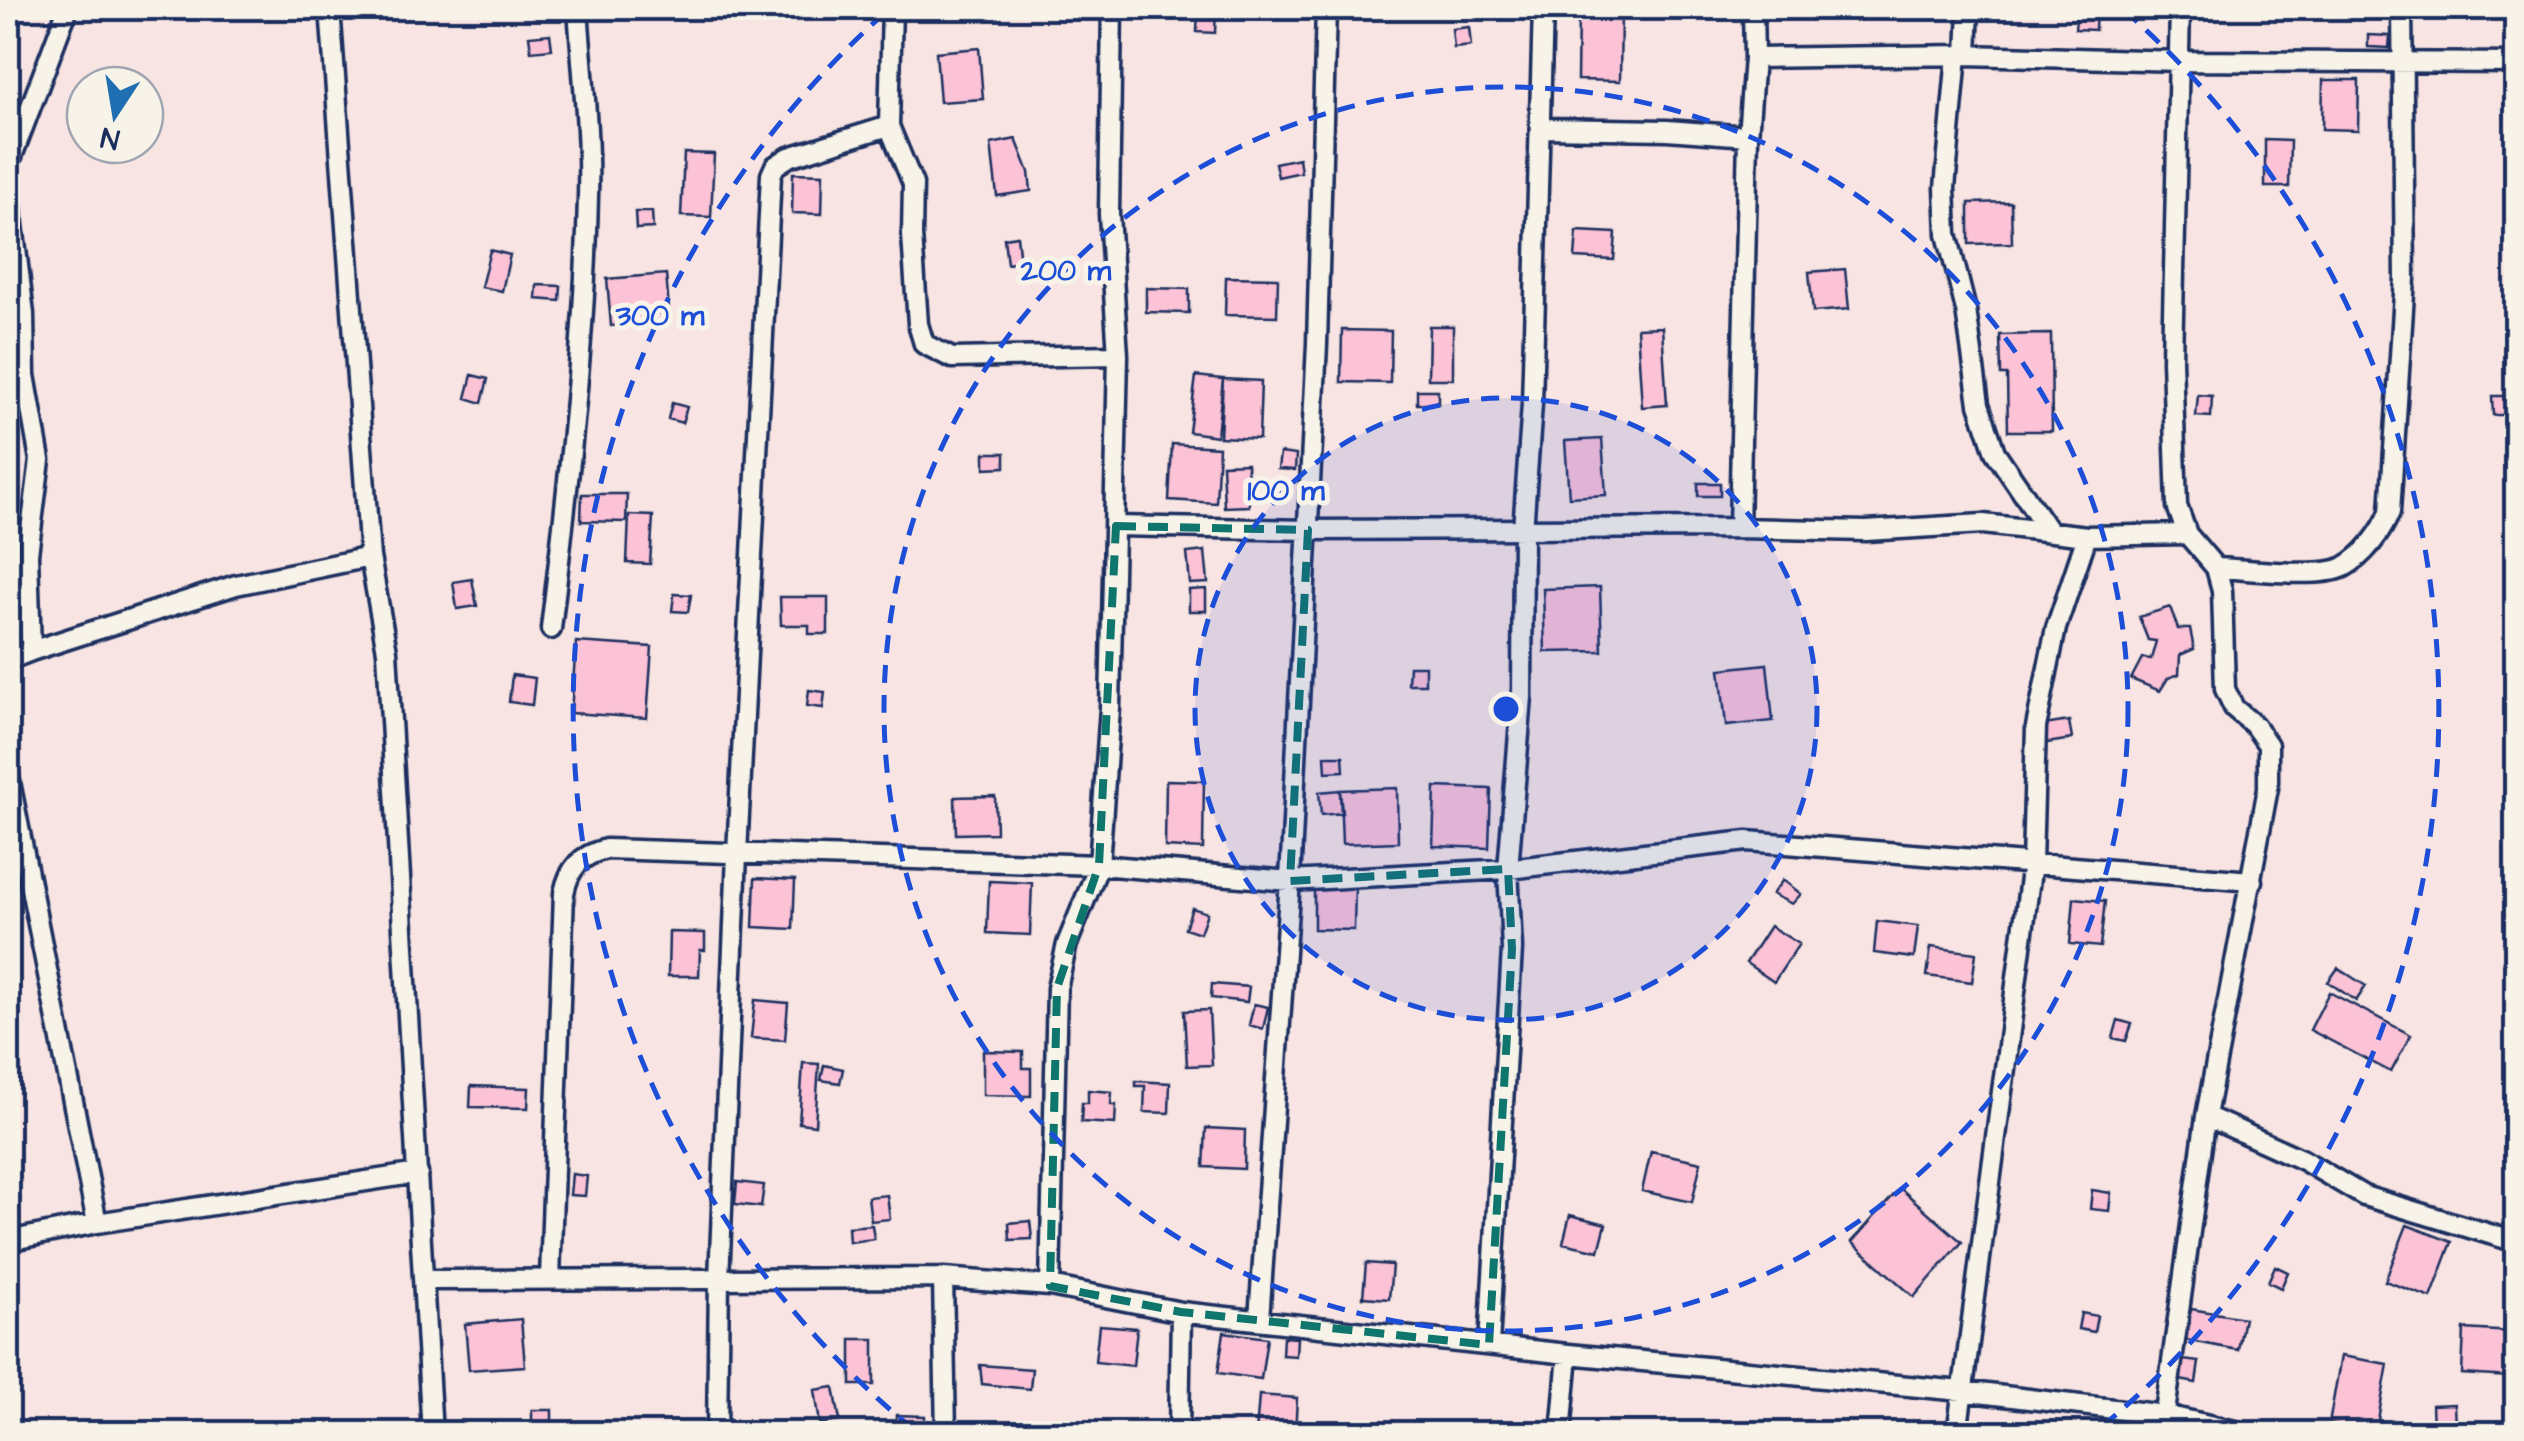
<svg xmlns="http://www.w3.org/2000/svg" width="2524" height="1441" font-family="'Architects Daughter',sans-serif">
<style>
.building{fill:#fcc2d5;stroke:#1b2f5e;stroke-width:2.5}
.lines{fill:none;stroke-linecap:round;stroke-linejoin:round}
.street-casing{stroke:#1b2f5e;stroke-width:25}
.street{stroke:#f7f3e8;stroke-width:18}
.marked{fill:none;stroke:#0f766e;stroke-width:8;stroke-dasharray:20 12;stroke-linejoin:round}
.ring{fill:none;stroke:#1d4ed8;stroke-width:5;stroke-dasharray:18 12}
.centre{fill:#1d4ed8;stroke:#f7f3e8;stroke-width:5}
.ring-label{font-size:30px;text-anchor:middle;font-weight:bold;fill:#1d4ed8;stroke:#f7f3e8;stroke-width:10;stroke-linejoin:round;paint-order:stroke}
</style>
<rect width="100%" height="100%" fill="#f8e4e2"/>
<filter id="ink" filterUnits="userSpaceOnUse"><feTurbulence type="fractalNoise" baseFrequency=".01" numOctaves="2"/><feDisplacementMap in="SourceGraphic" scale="20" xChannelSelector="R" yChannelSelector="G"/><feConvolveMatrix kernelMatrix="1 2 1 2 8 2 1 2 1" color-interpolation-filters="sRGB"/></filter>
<g filter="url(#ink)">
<!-- building -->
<path class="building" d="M1198 8H1216L1215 33 1197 32Z
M2077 8H2096L2095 30 2075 29Z
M1578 11 1621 12 1620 81 1577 80Z
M1469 27 1471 46 1454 48 1452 29Z
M550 34 552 49 531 51 529 36Z
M2368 35 2390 36 2389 48 2368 47Z
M979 48 983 99 940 102 936 52Z
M2323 80H2359L2358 130 2322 129Z
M1016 139 1029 172 1031 191 997 196 991 144Z
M2265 140 2290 141 2289 187H2265Z
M684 153 714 154 711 217 681 216Z
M1299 158 1301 172 1278 177 1275 163Z
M793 173 823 174 822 214 792 213Z
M2011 202 2012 243 1969 244V203Z
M635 212H652L653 228 636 229Z
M1577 231 1616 233 1614 260 1575 258Z
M1017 236 1020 262 1007 264 1004 238Z
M490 250 510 255 502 291 481 287Z
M1845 269 1849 309 1813 312 1809 272Z
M666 274 670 321 611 326 607 279Z
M1226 277 1278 278 1277 316 1225 315Z
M537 285 561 286 560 301 536 299Z
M1146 288 1189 289V313L1146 312Z
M1429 326H1453V379H1428Z
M1662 327 1667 405 1642 407 1637 328Z
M1342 330 1391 331 1390 383 1341 382Z
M2051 334 2052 431H2008L2007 375H2001L2000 335Z
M472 375 488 379 482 403 466 398Z
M1196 376 1223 379 1217 436 1189 432Z
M1223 379 1261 381 1259 439 1220 437Z
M1417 390H1438V404H1417Z
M2198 395 2212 396 2211 417 2196 416Z
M2492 396H2506L2507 415H2493Z
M672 403 687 407 682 423 668 419Z
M1602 439 1606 495 1569 497 1565 441Z
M1172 444 1219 447 1216 503 1169 500Z
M985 453H1005V467L985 468Z
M1280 453 1296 455 1295 470 1278 469Z
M1247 463 1249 506 1224 507 1222 464Z
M1698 483H1720V496H1698Z
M582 494H627L626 522 581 521Z
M629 515 653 516 650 564 627 563Z
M1205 551 1208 583 1190 584 1187 553Z
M472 579 477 606 457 609 453 582Z
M1600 587 1602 651 1545 652 1543 589Z
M1206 589V611H1189V590Z
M674 594 691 595 688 612 672 611Z
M780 597H828V634H809V625H781Z
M2170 607 2178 629H2190L2194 649 2180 655 2179 674 2168 678 2160 691 2131 679 2142 658 2151 659 2156 641 2148 640 2139 617Z
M576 642 652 647 647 718 571 713Z
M1767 664 1773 721 1726 726 1720 669Z
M1409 666H1425V684H1408Z
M512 675 535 678 532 705 509 702Z
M809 690 825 692 823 708 807 706Z
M2069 721 2072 739 2047 743 2044 725Z
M1325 756H1343L1344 771 1326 772Z
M1166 780 1204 781 1203 849 1165 847Z
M1435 787 1491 789 1489 848 1433 846Z
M1397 788 1398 842 1342 844 1340 790Z
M1340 790 1342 813 1321 815 1319 792Z
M995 796 996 833 956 834 955 797Z
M755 878 795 880 793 929 753 927Z
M1783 880 1801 894 1792 904 1772 894Z
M989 881 1032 883 1030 935 987 933Z
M1314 884 1355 885 1354 930 1314 929Z
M2074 898 2105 901 2100 947 2070 944Z
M1192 908 1207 913 1200 933 1185 928Z
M1877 921 1918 926 1914 958 1874 953Z
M1770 926 1799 944 1774 982 1746 963Z
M669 932 705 933V950H700L699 976H668Z
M1931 947 1976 953 1972 982 1927 976Z
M2338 968 2366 986 2356 1001 2328 982Z
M1212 984 1249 987 1247 1002 1211 998Z
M2329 992 2411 1035 2391 1072 2310 1030Z
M755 1000 788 1003 785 1040 751 1038Z
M1254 1004 1268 1007 1263 1029 1249 1025Z
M1209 1010 1212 1065 1187 1066 1184 1011Z
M2118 1020 2132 1024 2126 1041 2113 1038Z
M983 1051 1023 1052V1068H1031V1096L983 1095Z
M803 1063 819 1064 815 1125 799 1123Z
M824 1065 843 1069 840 1083 821 1080Z
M1136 1081 1170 1083 1169 1113 1144 1112 1145 1086H1136Z
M471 1086 529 1088 528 1108 470 1107Z
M1088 1090 1112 1092 1111 1105H1116L1115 1124 1081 1122 1082 1103H1088Z
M1206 1128 1245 1130 1244 1169 1204 1167Z
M1651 1151 1701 1162 1692 1202 1642 1191Z
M572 1174 587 1176 585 1196 570 1195Z
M737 1182 764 1185 761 1207 735 1204Z
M1900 1188 1962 1242 1914 1297 1852 1242Z
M2092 1190 2111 1193 2109 1211 2090 1209Z
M887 1195 890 1219 871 1221 868 1197Z
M1570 1215 1606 1224 1599 1251 1563 1243Z
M1030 1221 1032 1239 1010 1240 1009 1223Z
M872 1225 874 1239 849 1242 848 1227Z
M2407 1225 2452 1242 2431 1298 2385 1281Z
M1366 1263 1392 1265 1389 1299 1363 1297Z
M2275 1266 2288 1272 2281 1288 2268 1282Z
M2191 1309 2244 1318 2238 1350 2185 1340Z
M2081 1313 2097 1316 2094 1332 2078 1329Z
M521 1319 525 1366 469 1370 465 1324Z
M1099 1325 1137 1328 1133 1366 1095 1362Z
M2464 1329 2512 1332 2510 1377 2462 1374Z
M1224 1332 1267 1338 1261 1379 1218 1373Z
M1283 1337 1297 1338 1296 1356 1282 1355Z
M851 1339H874V1385H851Z
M2341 1356 2388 1364 2376 1431 2329 1424Z
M2183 1360 2199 1362 2196 1383 2180 1380Z
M980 1365 1032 1369 1030 1389 982 1384Z
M834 1387 840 1421 820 1424 815 1390Z
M1259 1395 1297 1398 1295 1434H1256Z
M2454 1404 2455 1427 2433 1428 2432 1405Z
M532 1410H552V1434H532Z
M896 1415 925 1416 924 1434H895Z"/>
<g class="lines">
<defs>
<path id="street" d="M330 8 370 557 387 651 432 1434
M892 8 889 126 913 184 912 235 918 324 924 344 952 358 1118 355
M1957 55 1945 188 1947 234 1966 310 1979 404 1995 452 2048 530
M1967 55 1969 8
M1754 58 1967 55 2179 61 2516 63
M1541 128 1667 130 1748 136 1754 58 1753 8
M8 167 68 8
M8 184 24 314 25 375 40 460 28 554 31 651 8 660
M1116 526 1308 530 1739 528 1866 531 1983 524 2087 536 2187 534
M1739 528 1748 136
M2216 568C2246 569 2320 579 2344 567 2364 556 2382 532 2390 512L2405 278 2402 8
M551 629C568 486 585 342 588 197 590 135 582 70 578 8
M31 651 236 585 370 557
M8 772 97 1223
M2206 1116 2303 1160 2364 1196 2516 1242
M8 1241 97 1223 418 1173
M550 1278 564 893C569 868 581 855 606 849L1099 865 1290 881 1508 869 1747 841 2252 881
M943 1278 946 1434
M424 1280 943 1278 1050 1286 1181 1312 1568 1354 1962 1391 2165 1415 2248 1434
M1050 1286 1057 988 1067 944 1099 865 1110 708 1118 355 1109 214 1112 8
M1259 1319 1290 881 1317 344 1326 8
M1489 1345 1512 949 1508 869 1522 697 1523 530 1532 404 1543 8
M717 1434 719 1279 737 854 771 175 775 166 789 157 889 126
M1179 1434 1181 1312
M1561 1434 1568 1354
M1957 1434 2032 863 2036 727 2056 628 2087 536
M2162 1434 2206 1116 2268 788V745L2254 725 2234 708 2225 689 2222 590 2216 568 2187 534 2177 506 2172 360 2180 8"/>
</defs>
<!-- street casing -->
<use href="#street" class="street-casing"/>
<!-- street -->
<use href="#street" class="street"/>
</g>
</g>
<!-- marked area -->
<path class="marked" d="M1116 526 1308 530 1290 881 1508 869 1512 949 1489 1345 1181 1312 1050 1286 1057 988 1099 865Z"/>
<!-- distance rings -->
<circle cx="1506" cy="709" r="311" fill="#1d4ed8" fill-opacity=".12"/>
<g class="ring">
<circle cx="1506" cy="709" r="311"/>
<circle cx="1506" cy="709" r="622"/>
<path d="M913 1429A933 933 0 0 1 888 10M2124 10A933 933 0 0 1 2099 1429"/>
</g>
<circle cx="1506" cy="709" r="15" class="centre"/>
<g class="ring-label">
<text x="1066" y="280">200 m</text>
<text x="660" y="325">300 m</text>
<text x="1286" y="500">100 m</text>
</g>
<!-- margin -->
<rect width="2524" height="1441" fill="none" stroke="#f7f3e8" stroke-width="40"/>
<rect x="20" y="20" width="2484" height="1401" fill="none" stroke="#1b2f5e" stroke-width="4" filter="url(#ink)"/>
<!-- north arrow -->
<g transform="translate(115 115) rotate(192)"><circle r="48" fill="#f7f3e8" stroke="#9fa5b1" stroke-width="2.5"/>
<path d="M0-8L18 38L0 25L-18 38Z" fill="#1f6fb2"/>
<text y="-15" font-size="28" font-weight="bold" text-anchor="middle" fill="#1b2f5e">N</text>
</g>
</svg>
